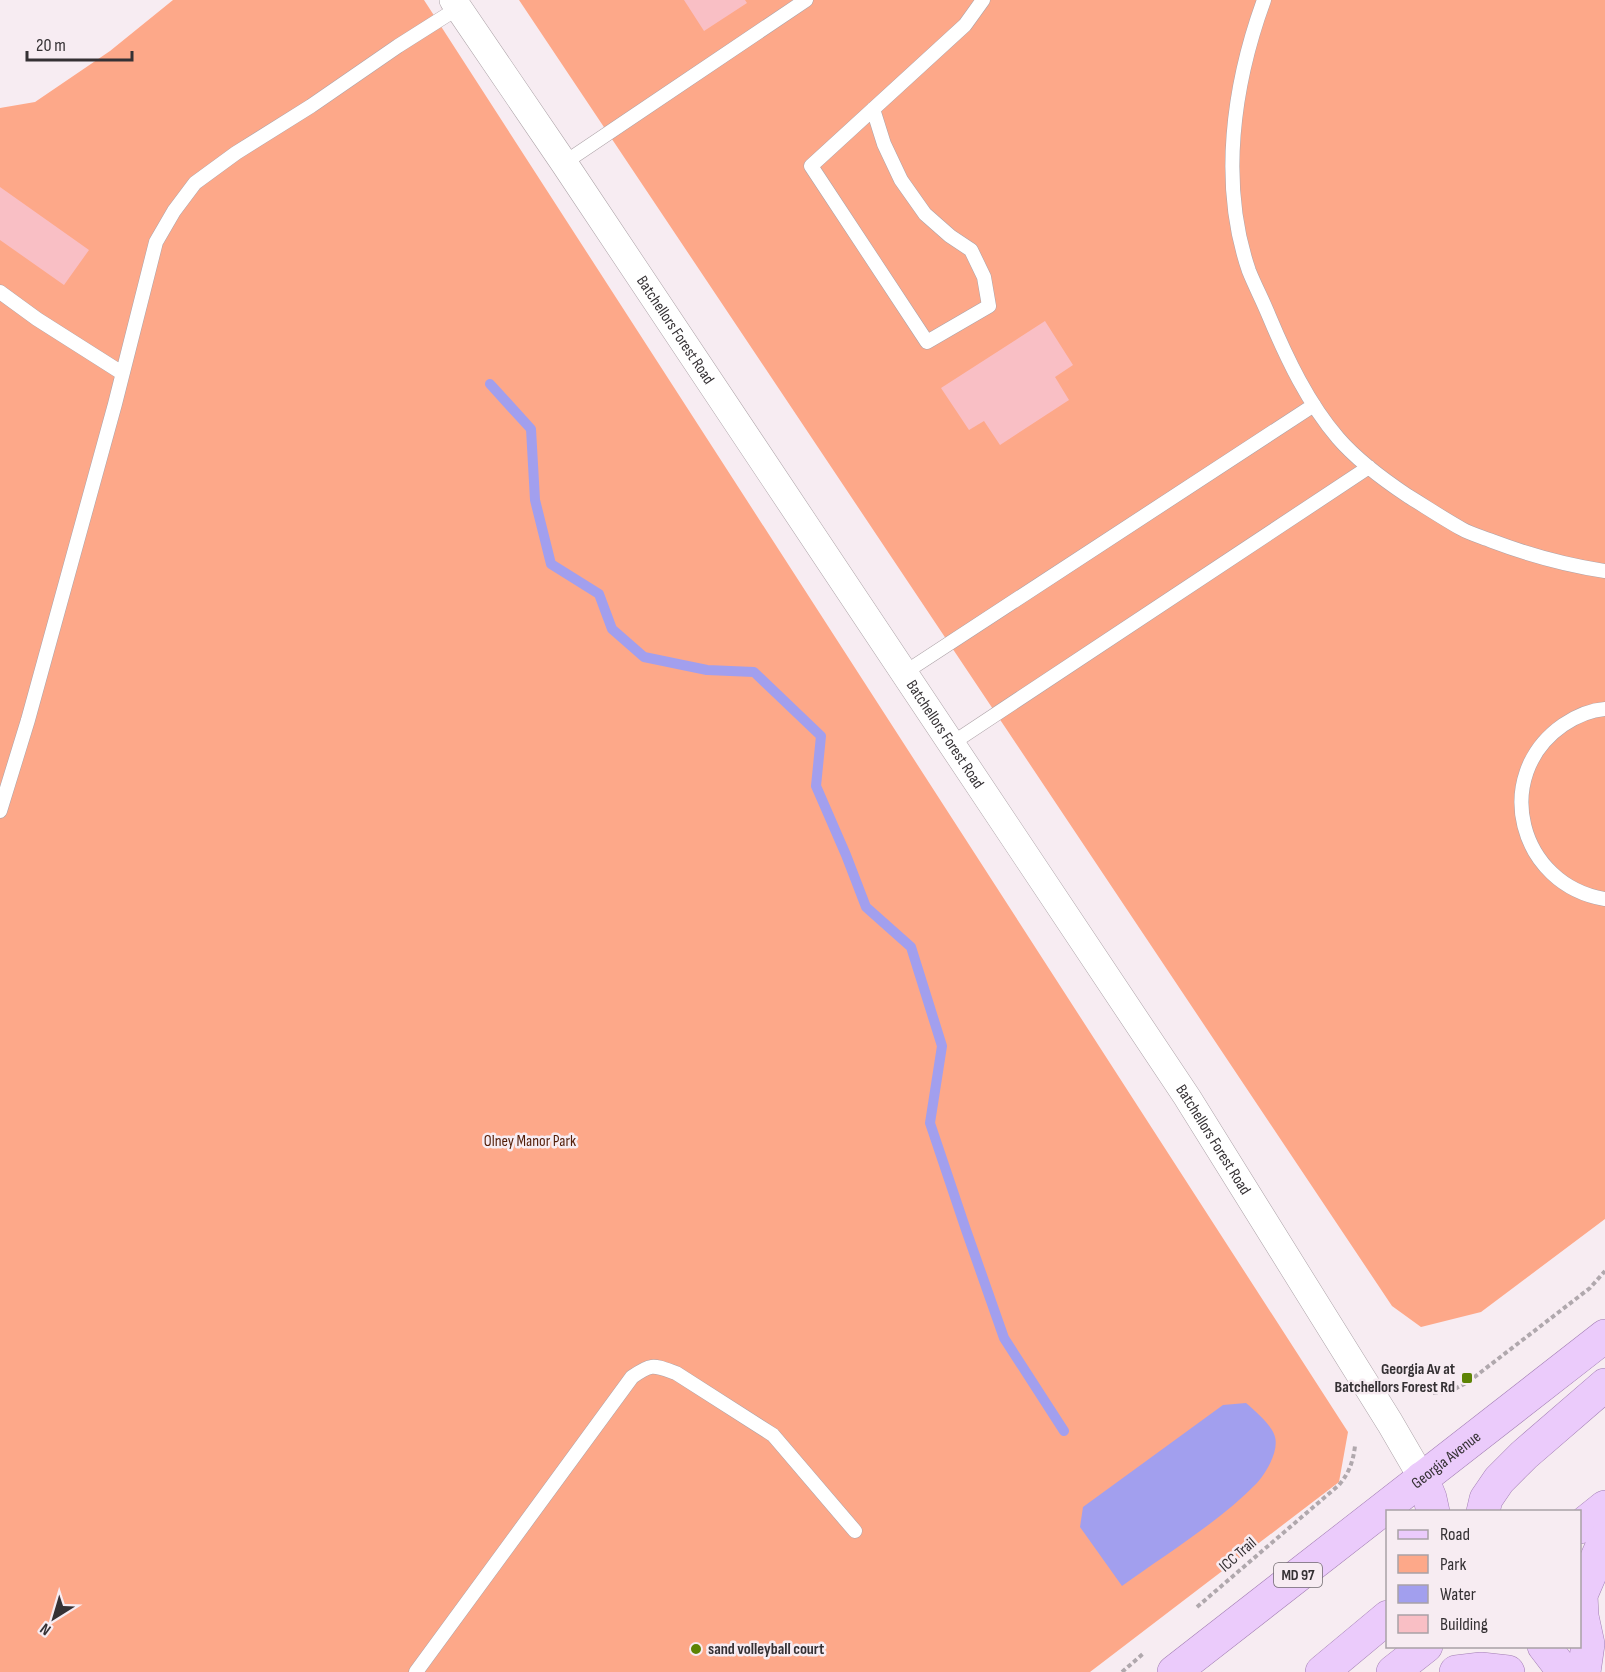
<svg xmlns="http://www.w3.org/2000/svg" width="1605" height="1672" font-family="'Sofia Sans Condensed',sans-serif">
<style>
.green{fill:#fda889}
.water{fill:#a29fee}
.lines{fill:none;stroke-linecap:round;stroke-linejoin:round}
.stream{stroke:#a29fee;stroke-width:10}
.building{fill:#f9bfc5}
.service-casing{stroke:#ada3a8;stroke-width:15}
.minor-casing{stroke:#ada3a8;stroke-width:28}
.primary-casing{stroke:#a27eb3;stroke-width:34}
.path{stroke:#b0a8ad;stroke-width:4;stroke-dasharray:4.5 3;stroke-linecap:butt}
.service{stroke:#fff;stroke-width:14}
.minor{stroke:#fff;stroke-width:27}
.primary{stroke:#ebcbfb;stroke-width:33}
.poi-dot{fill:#5d8304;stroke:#f7ecf2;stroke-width:2}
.labels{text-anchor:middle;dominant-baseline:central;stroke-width:5;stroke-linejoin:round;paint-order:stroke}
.shield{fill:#f7ecf2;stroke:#6f696d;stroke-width:1.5}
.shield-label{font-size:15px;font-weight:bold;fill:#353134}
.street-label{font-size:16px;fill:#353134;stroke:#f7ecf2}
.park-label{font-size:16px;fill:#531e08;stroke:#f7ecf2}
.poi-label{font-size:16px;font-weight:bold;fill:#353134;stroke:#f7ecf2;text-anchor:end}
</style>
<rect width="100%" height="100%" fill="#f7ecf2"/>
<!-- green -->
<path class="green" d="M173 0H424L1348 1432 1339 1482 1090 1672H0V108L35 102 110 51Z
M519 0H1605V1219L1481 1312 1421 1327 1392 1306Z"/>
<!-- water -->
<path class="water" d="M1246 1403C1255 1411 1272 1425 1275 1437 1279 1451 1266 1473 1257 1483 1219 1522 1166 1554 1122 1586L1080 1527 1083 1507 1223 1405Z"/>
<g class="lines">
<!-- stream -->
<path class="stream" d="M490 384 531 429 535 500 551 564 599 594 612 629 644 657 707 670 754 672 821 736 816 786 846 855 866 907 911 947 942 1046 930 1123 965 1227 1004 1338 1064 1431"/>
</g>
<!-- building -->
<path class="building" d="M684 0H745L747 3 704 31Z
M0 187 89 250 64 285 0 240Z
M1045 321 1073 365 1055 377 1069 400 1000 445 984 421 969 430 941 388Z"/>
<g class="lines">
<defs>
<path id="service" d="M1264 0C1233 85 1219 184 1249 271 1255 286 1263 301 1269 316 1287 359 1308 403 1338 438 1357 460 1384 480 1408 496 1426 507 1444 519 1462 529 1471 534 1482 537 1492 541 1529 555 1565 565 1605 571
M873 109 884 144 901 180 925 214 950 236 971 250 984 277 989 306 927 342 811 166 965 25 983 0
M564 163 806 0
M0 292 37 319 122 373
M904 673 1314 405
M1605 709C1590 710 1575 717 1563 725 1490 776 1519 885 1605 899
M951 744 1369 467
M0 811 28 720 115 404 156 242 174 211 195 183 236 153 311 106 398 46 458 8
M416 1672 632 1377C652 1363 653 1365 676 1373L773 1435 855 1531"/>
<g id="minor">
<path id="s1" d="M453 0 564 163 1187 1097 1390 1423 1422 1478"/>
</g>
<g id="primary">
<path d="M1422 1478 1430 1498 1433 1512"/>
<path d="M1483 1512 1486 1499 1499 1480 1524 1455 1605 1385"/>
<path d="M1580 1527 1605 1507"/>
<path d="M1544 1646 1564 1672"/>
<path id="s2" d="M1174 1672 1605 1336"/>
<path d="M1322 1672 1388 1617"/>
<path d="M1393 1672 1426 1646"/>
<path d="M1456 1672 1481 1669 1508 1672"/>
<path d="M1584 1672 1588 1644 1582 1616 1581 1595 1605 1539"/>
</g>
</defs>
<!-- service casing -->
<use href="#service" class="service-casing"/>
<!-- minor casing -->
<use href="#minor" class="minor-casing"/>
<!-- primary casing -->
<use href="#primary" class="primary-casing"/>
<!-- path -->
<path class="path" d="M1433 1393 1451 1391 1468 1382 1590 1288 1605 1271
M1197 1607 1339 1485C1349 1473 1353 1462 1355 1446
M1122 1672 1144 1653"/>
<!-- service -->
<use href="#service" class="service"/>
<!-- minor -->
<use href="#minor" class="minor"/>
<!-- primary -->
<use href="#primary" class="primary"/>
</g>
<!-- markers -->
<g class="poi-dot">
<rect x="1461" y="1372" width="12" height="12" rx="3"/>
<circle cx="696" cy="1649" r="6"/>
</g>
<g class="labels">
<!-- shield labels -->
<rect class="shield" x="1274" y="1563" width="48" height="24" rx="4.5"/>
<g class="shield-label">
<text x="1298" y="1575">MD 97</text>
</g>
<!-- street labels -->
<g class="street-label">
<text stroke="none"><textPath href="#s1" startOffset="398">Batchellors Forest Road</textPath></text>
<text stroke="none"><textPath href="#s1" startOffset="884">Batchellors Forest Road</textPath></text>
<text stroke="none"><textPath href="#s1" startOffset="1370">Batchellors Forest Road</textPath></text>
<text stroke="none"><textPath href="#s2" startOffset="345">Georgia Avenue</textPath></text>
<text transform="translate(1238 1555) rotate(-41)">ICC Trail</text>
</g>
<!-- park labels -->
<g class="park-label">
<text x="530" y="1141">Olney Manor Park</text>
</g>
<!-- poi labels -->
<g class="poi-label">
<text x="1455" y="1369">Georgia Av at<tspan x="1455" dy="18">Batchellors Forest Rd</tspan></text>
<text x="708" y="1649" text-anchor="start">sand volleyball court</text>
</g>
</g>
<!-- legend -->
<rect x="1386" y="1510" width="195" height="138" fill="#f7ecf2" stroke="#a9a1a6" stroke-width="1.5"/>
<rect x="1398" y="1530" width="30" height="9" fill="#ebcbfb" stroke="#a9a1a6" stroke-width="1.5"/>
<text x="1440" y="1540" font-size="18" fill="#353134">Road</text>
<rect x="1398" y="1555" width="30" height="18" fill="#fda889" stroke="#a9a1a6" stroke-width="1.5"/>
<text x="1440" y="1570" font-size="18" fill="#353134">Park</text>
<rect x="1398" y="1585" width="30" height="18" fill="#a29fee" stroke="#a9a1a6" stroke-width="1.5"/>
<text x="1440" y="1600" font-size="18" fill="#353134">Water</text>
<rect x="1398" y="1615" width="30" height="18" fill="#f9bfc5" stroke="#a9a1a6" stroke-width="1.5"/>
<text x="1440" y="1630" font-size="18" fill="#353134">Building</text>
<!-- north arrow -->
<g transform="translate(54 1618) rotate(217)" stroke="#f7ecf2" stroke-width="4.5" paint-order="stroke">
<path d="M0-4.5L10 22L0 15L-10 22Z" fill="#353134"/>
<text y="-9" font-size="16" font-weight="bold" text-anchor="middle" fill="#353134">N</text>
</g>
<!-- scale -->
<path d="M27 51v9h105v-9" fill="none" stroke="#353134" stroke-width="3"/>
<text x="36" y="51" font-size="18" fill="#353134" stroke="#f7ecf2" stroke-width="4.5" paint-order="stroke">20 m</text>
</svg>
